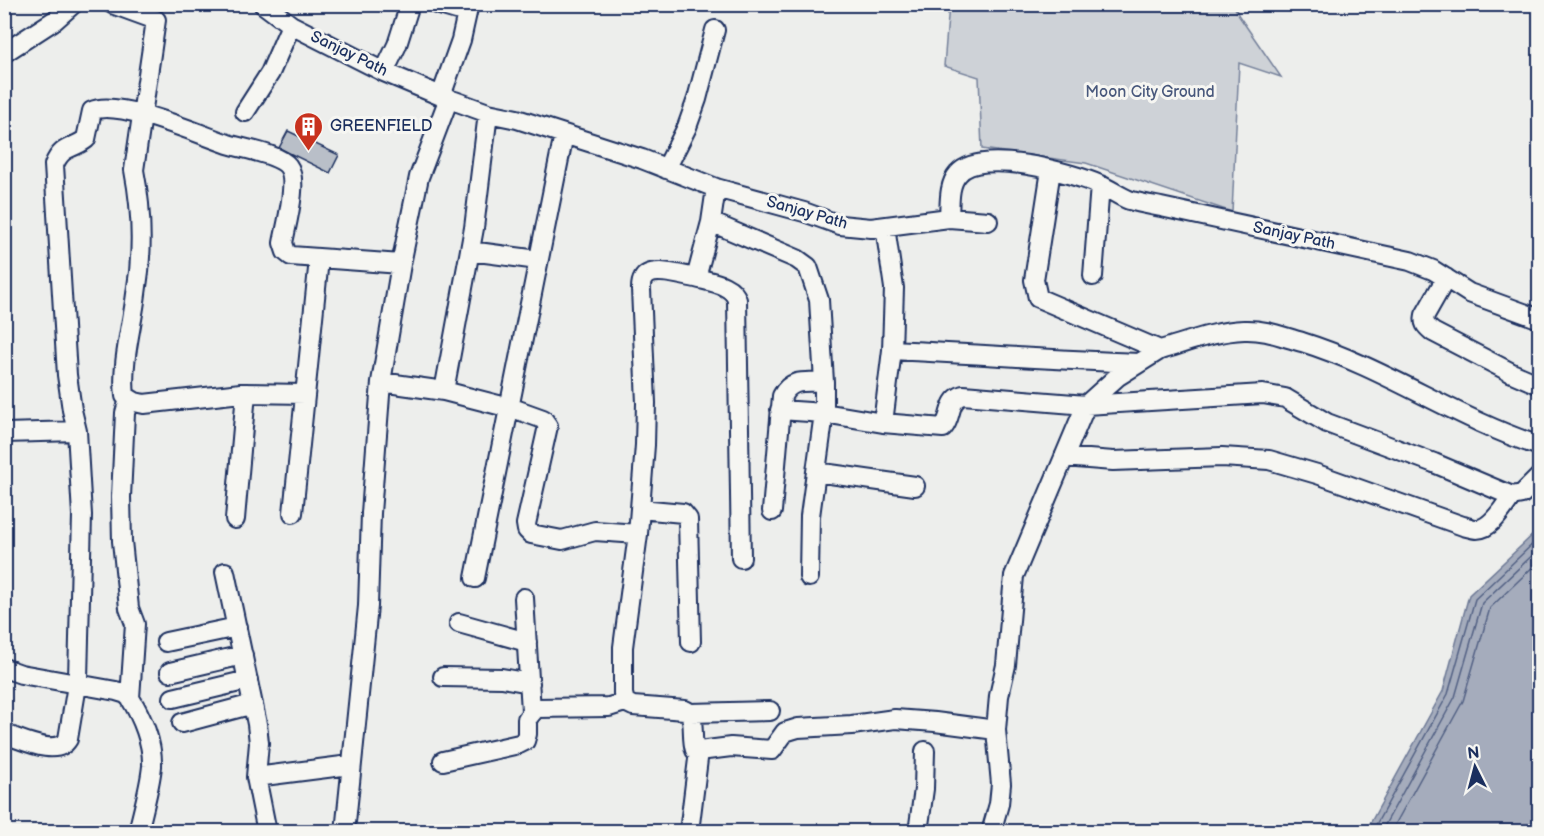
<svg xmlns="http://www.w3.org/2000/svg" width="1544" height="836" font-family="'Balsamiq Sans',sans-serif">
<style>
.green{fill:#ced2d7;stroke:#74809a;stroke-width:1.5}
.water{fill:#a5acbc;stroke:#6e7a96;stroke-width:1.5}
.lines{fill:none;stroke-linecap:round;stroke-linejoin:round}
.shore{stroke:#526184;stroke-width:1.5}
.building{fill:#b9bfc8;stroke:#1b2f5e;stroke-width:1.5}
.minor-casing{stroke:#1b2f5e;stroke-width:22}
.minor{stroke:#f6f6f2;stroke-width:18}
.labels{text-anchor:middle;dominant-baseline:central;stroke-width:6;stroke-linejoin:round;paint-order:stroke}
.street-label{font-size:16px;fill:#1b2f5e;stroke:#f6f6f2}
.park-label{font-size:16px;fill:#48587c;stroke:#f6f6f2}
.poi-label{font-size:16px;fill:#1b2f5e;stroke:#f6f6f2;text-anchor:start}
</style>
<rect width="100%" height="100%" fill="#edeeec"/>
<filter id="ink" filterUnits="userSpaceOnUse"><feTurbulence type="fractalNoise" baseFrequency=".0167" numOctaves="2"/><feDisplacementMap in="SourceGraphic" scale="12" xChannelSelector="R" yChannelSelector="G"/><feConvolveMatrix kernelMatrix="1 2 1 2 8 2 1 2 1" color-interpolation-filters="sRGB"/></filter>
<g filter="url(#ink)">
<!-- green -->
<path class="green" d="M1233 4 1239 16 1281 77 1239 63 1232 212 1086 163 982 149 979 77 944 66 949 5Z"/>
<!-- water -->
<path class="water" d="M1539 529V831H1366L1443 691 1469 595Z"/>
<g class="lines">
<!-- shore -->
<path class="shore" d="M1372 832 1448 694 1475 599 1540 537
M1381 832 1455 697 1482 603 1540 548
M1391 832 1463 701 1490 608 1540 560"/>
</g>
<!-- building -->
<path class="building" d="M288 131 339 155 330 173 279 148Z"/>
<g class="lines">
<defs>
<path id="minor" d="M112 4 156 20 134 170C142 211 143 253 136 294 132 327 121 363 125 396L135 402 144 404 241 393 305 394
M263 4 291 25 384 72 441 96 488 113 517 119 642 159 716 188 804 212 840 225 871 228 949 218C950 204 948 185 958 174 980 147 1073 173 1100 185 1110 189 1119 196 1129 200 1139 203 1151 205 1161 207L1410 261 1433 270 1469 293 1540 319
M436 4 467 13
M4 53 55 20 73 4
M384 72 397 45 410 4
M441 96 461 40 469 4
M449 98 419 177 401 264 381 382 444 391 518 410 543 419 548 426 526 524 527 530 531 534 562 540 595 531 638 534
M245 112 270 73 291 25
M666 169 687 127 697 99 715 30
M716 188 711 222 696 278C683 276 650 265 643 279 641 282 641 286 641 289L646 403 645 445 638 534 623 647V694L625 702 633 706 685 710 690 713C695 725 691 738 695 750L699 751 731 747 772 750 785 732 798 728 852 725 895 719 935 722 996 730
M949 218 988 221
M711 222 797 259 808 267 819 300 824 382C806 382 791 378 782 396L772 511
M470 251 538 260
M1093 276 1100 185
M696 278C710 282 733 284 737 300L741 558
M1446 278 1425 315C1423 324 1426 326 1433 332L1512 373 1540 385
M892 350C975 354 1057 360 1139 363
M1160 350C1188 342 1216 331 1244 330 1265 329 1283 337 1302 342 1386 368 1456 419 1540 446
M444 391 474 228 488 113
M129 399 125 413 121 497 122 541 129 608 135 624 130 698
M780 410 824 413V382
M883 423 943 428C953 416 947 401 963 395L1086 405 1117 377 1160 350 1038 298 1034 280 1051 170
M4 433 77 431
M1064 457 1113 461 1222 457 1269 460 1317 474 1463 526C1467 527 1473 529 1477 529 1492 529 1504 506 1512 496
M816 472 915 486
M640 509 683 513 688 519 691 642
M293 513 319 259
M235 519 246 393
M225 572 257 724 259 743 256 777 267 832
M809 577 810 516 824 413 883 423 892 350 894 288 885 227
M475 578 564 134
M524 598 531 711
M459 623 527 642
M166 642 237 627
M4 668 21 674 116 691 126 694 130 698C142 717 153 743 152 766 150 787 143 810 138 832
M170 672 243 655
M443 677 502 678 530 683
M173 698 248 680
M690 713 770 711
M182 723 253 704
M4 734C21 739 57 758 68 739L78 679 82 515 77 431 72 410 67 375 54 165C62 145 72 150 86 139L92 111C117 98 201 135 228 144 244 149 279 154 288 166 299 180 286 226 283 243L286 252 291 256 401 264
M443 761 519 744 525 741 527 734V719L536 708 609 707 625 702
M256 777 350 765
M345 832 368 606 371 513 381 382
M689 832 699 751
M918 832 924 789 925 751
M991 832 999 804 1001 784 996 730 999 696 1006 665 1014 576 1086 405 1263 394 1285 398 1327 423 1434 463 1512 496 1522 494 1540 476"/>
</defs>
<!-- minor casing -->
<use href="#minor" class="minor-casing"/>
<!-- minor -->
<use href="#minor" class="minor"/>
</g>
</g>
<!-- icons -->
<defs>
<symbol id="building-pin" viewBox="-11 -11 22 30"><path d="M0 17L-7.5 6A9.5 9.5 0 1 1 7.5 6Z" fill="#c8321e" stroke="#f6f6f2"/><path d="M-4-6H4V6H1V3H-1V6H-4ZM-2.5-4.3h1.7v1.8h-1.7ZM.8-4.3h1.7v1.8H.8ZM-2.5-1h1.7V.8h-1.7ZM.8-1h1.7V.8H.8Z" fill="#fff"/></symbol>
</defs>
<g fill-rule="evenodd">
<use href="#building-pin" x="292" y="110" width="33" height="45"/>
</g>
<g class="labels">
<!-- street labels -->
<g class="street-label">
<text transform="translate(349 54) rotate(26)">Sanjay Path</text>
<text transform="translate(807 213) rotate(16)">Sanjay Path</text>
<text transform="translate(1294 236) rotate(12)">Sanjay Path</text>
</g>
<!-- park labels -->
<g class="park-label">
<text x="1150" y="92">Moon City Ground</text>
</g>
<!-- poi labels -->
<g class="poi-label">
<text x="330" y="126">GREENFIELD</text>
</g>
</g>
<!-- margin -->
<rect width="1544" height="836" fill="none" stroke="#f6f6f2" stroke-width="24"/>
<rect x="12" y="12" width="1520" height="812" fill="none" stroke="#1b2f5e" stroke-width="2" filter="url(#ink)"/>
<!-- north arrow -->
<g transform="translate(1475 767) rotate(354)" stroke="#f6f6f2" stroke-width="4.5" paint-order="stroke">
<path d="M0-4.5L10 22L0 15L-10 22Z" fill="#1b2f5e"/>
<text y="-9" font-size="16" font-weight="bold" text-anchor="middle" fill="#1b2f5e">N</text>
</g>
</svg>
